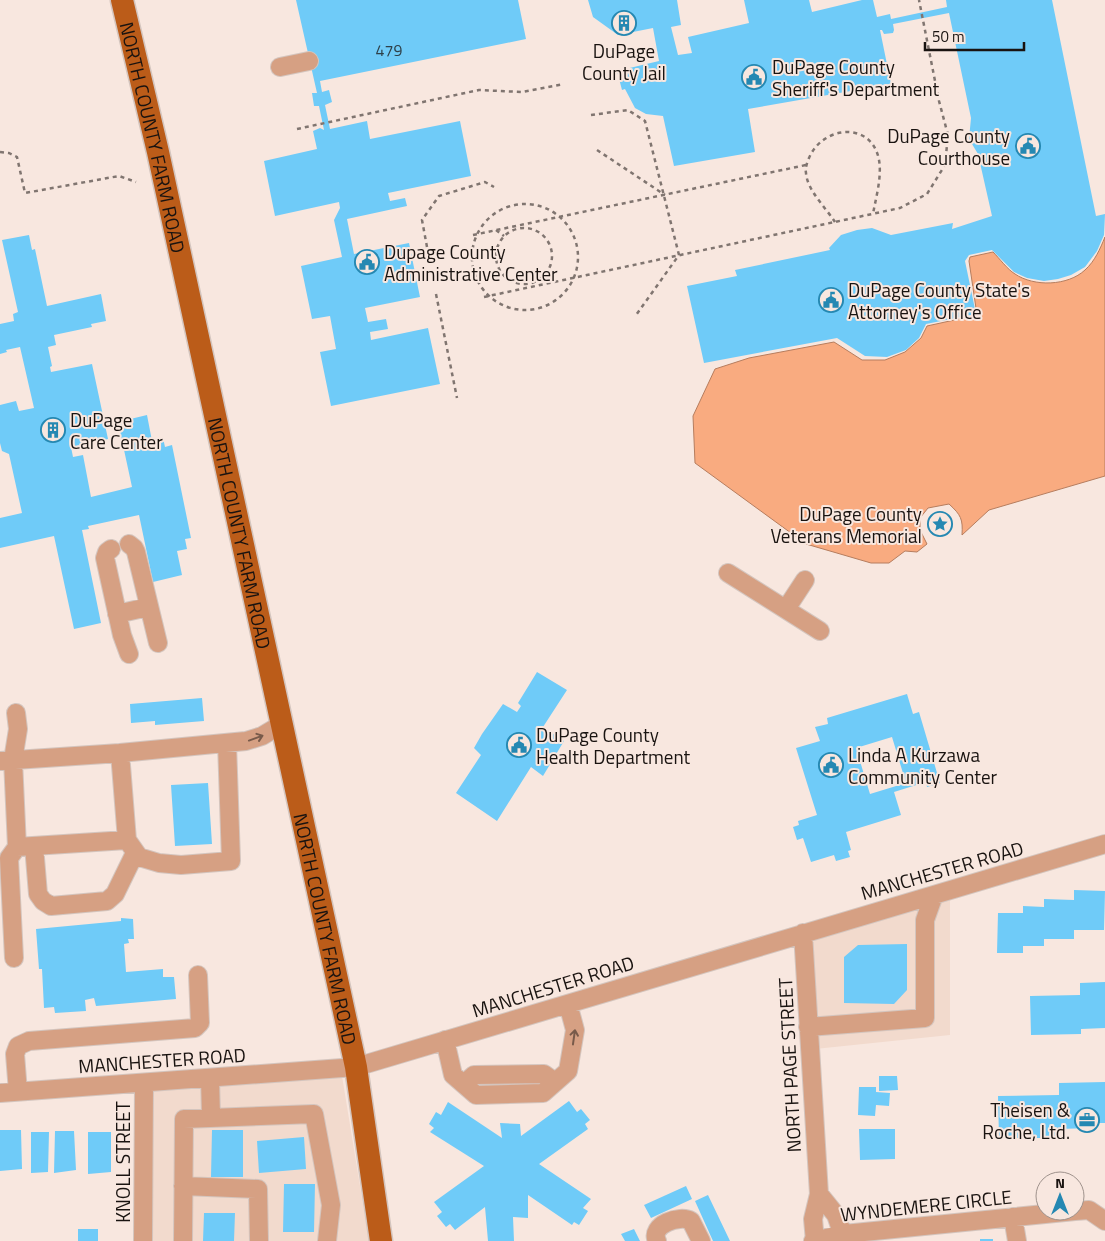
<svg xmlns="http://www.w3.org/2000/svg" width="1105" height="1241" font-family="'Titillium Web',sans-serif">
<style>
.built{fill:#f2dacd}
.water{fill:#f9ab80;stroke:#b67d5e}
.building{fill:#6fcbf8;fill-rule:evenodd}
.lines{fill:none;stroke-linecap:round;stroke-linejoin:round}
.minor-casing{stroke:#d4c5be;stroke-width:20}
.major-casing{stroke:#d4c5be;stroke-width:25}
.path{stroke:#807570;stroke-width:2.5;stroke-dasharray:4 4;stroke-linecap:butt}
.minor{stroke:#d6a083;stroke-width:18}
.major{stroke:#bb5c19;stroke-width:22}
.oneway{stroke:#785a4a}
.labels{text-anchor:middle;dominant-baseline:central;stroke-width:4;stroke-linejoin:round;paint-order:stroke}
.number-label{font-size:16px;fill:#2e414a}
.poi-label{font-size:19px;fill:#191310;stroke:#f8e7df;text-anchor:start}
.street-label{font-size:19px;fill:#191310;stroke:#f8e7df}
</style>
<rect width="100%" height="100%" fill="#f8e7df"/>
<!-- built -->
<path class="built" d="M950 898V1035L815 1049 808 938Z
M342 1076 369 1241H149V1088Z"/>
<!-- water -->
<path class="water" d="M1105 237V476L989 510 962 535C963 519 961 515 949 504L928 508 920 518V530L927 544 917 552 905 551 889 563H871L806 544 695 463 693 416 715 369 749 358 834 342 862 360H885L905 352 921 338 927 326 977 315 969 261 970 257 993 252C1000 259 1007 269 1015 274 1034 287 1068 286 1085 270 1095 261 1100 249 1105 237Z"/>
<!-- building -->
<path class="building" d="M296 0H518L526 39 320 81 322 92 329 90 332 102 325 105 330 129 367 121 370 139 460 121 471 176 388 193 390 201 405 198 407 206 347 219 354 254 409 243 420 297 365 308 368 322 386 319 388 329 370 332 371 340 428 328 440 384 331 406 320 352 336 349 330 316 312 319 301 266 342 257 334 220 340 208 339 202 275 216 264 161 317 149 313 131 320 128 324 130 319 106H314L312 93H317Z
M588 0H677L681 25 671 27 678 55 692 53 688 37 749 23 744 0H809L812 12 862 0H873L877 17 890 14 891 19 947 7 946 0H1052L1096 216 1105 214 1104 235 1097 251 1085 267 1071 275 1058 279 1044 281 1027 278 1014 272 992 250 969 255 965 261 976 314 926 324 919 338 906 350 887 357 865 356 837 338 704 363 687 286 737 276 735 270 830 250 829 248 841 235 857 230 872 228 891 235 953 223 952 229 992 216 978 154 969 139 971 118 949 13 893 24 894 30 893 33 884 34 882 30H880L891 84 748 109 755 152 674 166 663 116 646 114 635 108 625 89 622 90 617 71 659 61 653 28 618 35 593 17Z
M29 235 32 250 35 249 47 306 101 294 106 321 91 324 92 327 54 335 56 345 48 347 52 366 50 367 51 372 92 364 108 439 71 447 73 457 83 455 91 497 132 487 118 422 147 415 152 441 163 438 165 447 172 445 191 538 185 539 187 549 177 551 182 575 153 582 139 515 88 526 89 529 82 530 101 623 74 629 54 536 0 548V518L22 513 9 454 2 451 0 443V405L16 401 19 411 34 408 20 347 6 350 7 352 0 354V324L14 321 13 314 18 312 2 240Z
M537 672 567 690 543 727 564 741 543 776 531 767 497 821 456 793 481 755 474 748 482 734 503 704 517 712 521 706 518 703Z
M907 694 913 714 919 712 940 783 927 787 926 782 894 792 901 815 846 832 851 850 848 851 850 857 836 861 834 855 811 862 803 838 797 840 793 827 799 825 798 821 817 815 796 748 820 741 815 727 828 724 827 718ZM892 737 906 783 870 794 856 748Z
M202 698 204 721 155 725V721L131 723 130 704Z
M208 783 212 844 175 846 171 785Z
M1074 890 1105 891 1104 930H1074V939H1044V946H1023V953H997L998 913H1023V906L1044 907V899L1074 900Z
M121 918 133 919 134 939H128L129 943 124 944 126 972 163 969V977H174L176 999 96 1006 94 998 85 1000 86 1011 55 1013 54 1007 44 1008 42 969H39L36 929 121 921Z
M907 944V990L894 1004 844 1003V957L858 945Z
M1105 982V1028L1081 1029V1034L1031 1035 1030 996 1080 995V983Z
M879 1076H897L898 1090 879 1091Z
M1105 1082V1123H1090V1128L1060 1129V1138H999L998 1096 1059 1095V1083Z
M859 1087H876V1092L890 1093 889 1106 876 1105 875 1116 858 1115Z
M569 1101 577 1112 581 1109 590 1120 585 1124 588 1129 539 1164 591 1199 583 1208 588 1211 579 1225 574 1222 572 1225 528 1195V1218L513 1217 514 1241H488L485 1207 455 1230 450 1224 446 1227 437 1216 442 1212 434 1202 484 1166 430 1132 434 1128 429 1124 436 1112 441 1115 448 1102 502 1138 500 1123 520 1124 521 1136Z
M859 1129H895V1159L860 1160Z
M0 1130H21L22 1169 0 1171Z
M212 1130H243V1177H211Z
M55 1131H74L76 1170 54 1173Z
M31 1132H49L48 1172 31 1173Z
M88 1132H111V1172L88 1174Z
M304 1137 306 1169 259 1173 257 1141Z
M284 1184H315L314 1232H283Z
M686 1186 692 1199 651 1218 644 1205Z
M708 1195 730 1241H713L695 1201Z
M204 1213H235L234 1241H203Z
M78 1229H98V1241H78Z
M634 1229 640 1241H625L621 1234Z
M980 1239H993V1241H980Z"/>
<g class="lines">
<defs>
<path id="minor" d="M280 67 309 61
M129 544 134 548 136 552 158 643
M111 549 107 552 105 558 122 635 129 654
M728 573 820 631
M786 609 805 580
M117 614 148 607
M16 713 18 729 13 760 17 847 127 840
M120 753 246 741 262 736 282 724
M0 761 120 753 127 840 139 857 159 863 181 865 231 861 227 743
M34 846 38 894 43 901 51 906 107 901 115 894 135 853
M803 933 819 1194 813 1219 815 1241
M14 958 9 858 17 847
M808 1027 925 1018V920L934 895
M445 1040 453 1075 476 1095 543 1093 568 1071 575 1030 568 1004
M210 1078 211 1117
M464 1084 474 1075 544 1074 555 1082
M18 1092 15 1054 18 1046 29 1041 195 1028 200 1023 198 975
M0 1093 356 1067 1105 844
M183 1186 258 1189 259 1241
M819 1194 836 1215 845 1241
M1075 1211 1089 1210 1105 1221
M1013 1217 1017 1241
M143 1241 144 1083
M183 1241 184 1119 314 1114 331 1205 327 1241
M657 1241C649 1225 680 1214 691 1221L701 1241
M813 1241 844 1234 1075 1211"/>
<g id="major">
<path id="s1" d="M122 0 158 152 356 1067 381 1241"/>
</g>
</defs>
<!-- minor casing -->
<use href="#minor" class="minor-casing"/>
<!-- major casing -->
<use href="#major" class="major-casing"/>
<!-- path -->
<path class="path" d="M591 115 628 110 645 121 679 255 636 315
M297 129 479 90 522 92 564 84
M597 150 665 195
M0 152 9 153 17 157 25 193 119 176 136 182
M472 257a53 53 0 1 1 106 0a53 53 0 1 1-106 0Z
M835 222C826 208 807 190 806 173 805 168 807 163 809 158 823 125 872 121 879 160 882 177 876 197 873 214
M496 256a28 28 0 1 1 56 0a28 28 0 1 1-56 0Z
M496 230 504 236
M473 235 806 165
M427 247 422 220 439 196 485 182 494 187
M436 294 457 398
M484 297 900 208 927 194 945 165 948 135 939 101 919 0"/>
<!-- minor -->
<use href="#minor" class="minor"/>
<!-- major -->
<use href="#major" class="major"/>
</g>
<!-- one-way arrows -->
<defs><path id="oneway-shaft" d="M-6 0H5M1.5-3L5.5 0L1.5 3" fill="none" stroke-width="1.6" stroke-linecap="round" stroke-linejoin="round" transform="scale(1.25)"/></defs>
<g class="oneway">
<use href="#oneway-shaft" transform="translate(256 738) rotate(-20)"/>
<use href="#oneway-shaft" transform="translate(574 1037) rotate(-82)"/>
</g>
<!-- icons -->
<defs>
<symbol id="building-ring" viewBox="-11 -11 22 22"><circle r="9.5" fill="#f8e7df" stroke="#2588b2" stroke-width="1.5"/><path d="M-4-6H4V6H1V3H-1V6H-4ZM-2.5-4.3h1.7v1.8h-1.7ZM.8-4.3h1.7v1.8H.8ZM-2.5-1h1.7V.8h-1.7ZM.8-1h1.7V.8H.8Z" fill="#2588b2"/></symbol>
<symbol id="civic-ring" viewBox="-11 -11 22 22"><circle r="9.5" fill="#f8e7df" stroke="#2588b2" stroke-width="1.5"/><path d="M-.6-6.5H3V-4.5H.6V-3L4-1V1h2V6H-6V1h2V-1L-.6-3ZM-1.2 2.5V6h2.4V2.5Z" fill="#2588b2"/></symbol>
<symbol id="sight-ring" viewBox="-11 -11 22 22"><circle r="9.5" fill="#f8e7df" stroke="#2588b2" stroke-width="1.5"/><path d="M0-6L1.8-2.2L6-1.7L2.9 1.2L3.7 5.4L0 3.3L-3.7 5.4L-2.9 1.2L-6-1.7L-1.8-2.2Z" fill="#2588b2"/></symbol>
<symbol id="office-ring" viewBox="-11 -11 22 22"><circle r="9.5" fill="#f8e7df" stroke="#2588b2" stroke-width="1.5"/><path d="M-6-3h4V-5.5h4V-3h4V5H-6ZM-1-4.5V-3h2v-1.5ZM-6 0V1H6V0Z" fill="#2588b2"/></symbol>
</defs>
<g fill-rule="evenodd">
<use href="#building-ring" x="610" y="9" width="28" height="28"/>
<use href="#civic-ring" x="740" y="63" width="28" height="28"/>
<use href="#civic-ring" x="1014" y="132" width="28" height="28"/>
<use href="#civic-ring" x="353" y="248" width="28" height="28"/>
<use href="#civic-ring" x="817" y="286" width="28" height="28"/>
<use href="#building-ring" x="39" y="416" width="28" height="28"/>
<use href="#sight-ring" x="926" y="510" width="28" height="28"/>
<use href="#civic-ring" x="505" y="731" width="28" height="28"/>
<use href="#civic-ring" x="817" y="751" width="28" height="28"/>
<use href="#office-ring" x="1073" y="1106" width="28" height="28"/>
</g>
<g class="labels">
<!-- number labels -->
<g class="number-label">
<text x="389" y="50">479</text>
</g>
<!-- poi labels -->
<g class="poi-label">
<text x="624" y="50" text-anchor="middle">DuPage<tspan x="624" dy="22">County Jail</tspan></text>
<text x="772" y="66">DuPage County<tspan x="772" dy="22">Sheriff's Department</tspan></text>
<text x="1010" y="135" text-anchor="end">DuPage County<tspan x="1010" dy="22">Courthouse</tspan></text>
<text x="384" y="251">Dupage County<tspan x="384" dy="22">Administrative Center</tspan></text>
<text x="848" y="289">DuPage County State's<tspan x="848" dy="22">Attorney's Office</tspan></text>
<text x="70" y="419">DuPage<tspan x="70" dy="22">Care Center</tspan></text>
<text x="922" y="513" text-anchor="end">DuPage County<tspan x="922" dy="22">Veterans Memorial</tspan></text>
<text x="536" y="734">DuPage County<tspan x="536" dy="22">Health Department</tspan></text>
<text x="848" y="754">Linda A Kurzawa<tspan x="848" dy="22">Community Center</tspan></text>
<text x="1070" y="1109" text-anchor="end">Theisen &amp;<tspan x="1070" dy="22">Roche, Ltd.</tspan></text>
</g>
<!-- street labels -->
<g class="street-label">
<text stroke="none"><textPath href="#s1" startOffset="141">NORTH COUNTY FARM ROAD</textPath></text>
<text stroke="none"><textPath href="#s1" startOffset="546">NORTH COUNTY FARM ROAD</textPath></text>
<text transform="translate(942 870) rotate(-16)">MANCHESTER ROAD</text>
<text stroke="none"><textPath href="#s1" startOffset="951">NORTH COUNTY FARM ROAD</textPath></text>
<text transform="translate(553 986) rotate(-17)">MANCHESTER ROAD</text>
<text transform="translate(162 1060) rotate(-4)">MANCHESTER ROAD</text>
<text transform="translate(789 1065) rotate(-93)">NORTH PAGE STREET</text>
<text transform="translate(122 1162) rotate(-90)">KNOLL STREET</text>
<text transform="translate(926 1205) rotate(-6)">WYNDEMERE CIRCLE</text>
</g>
</g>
<!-- north arrow -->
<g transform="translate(1060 1196)"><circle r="24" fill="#f8e7df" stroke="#9f928c"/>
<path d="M0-4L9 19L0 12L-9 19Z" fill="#2588b2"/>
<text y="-8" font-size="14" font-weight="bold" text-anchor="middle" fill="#191310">N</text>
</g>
<!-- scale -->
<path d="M925 42v8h99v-8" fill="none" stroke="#191310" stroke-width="2.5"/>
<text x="932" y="42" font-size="15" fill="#191310" stroke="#f8e7df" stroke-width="4" paint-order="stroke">50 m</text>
</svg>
